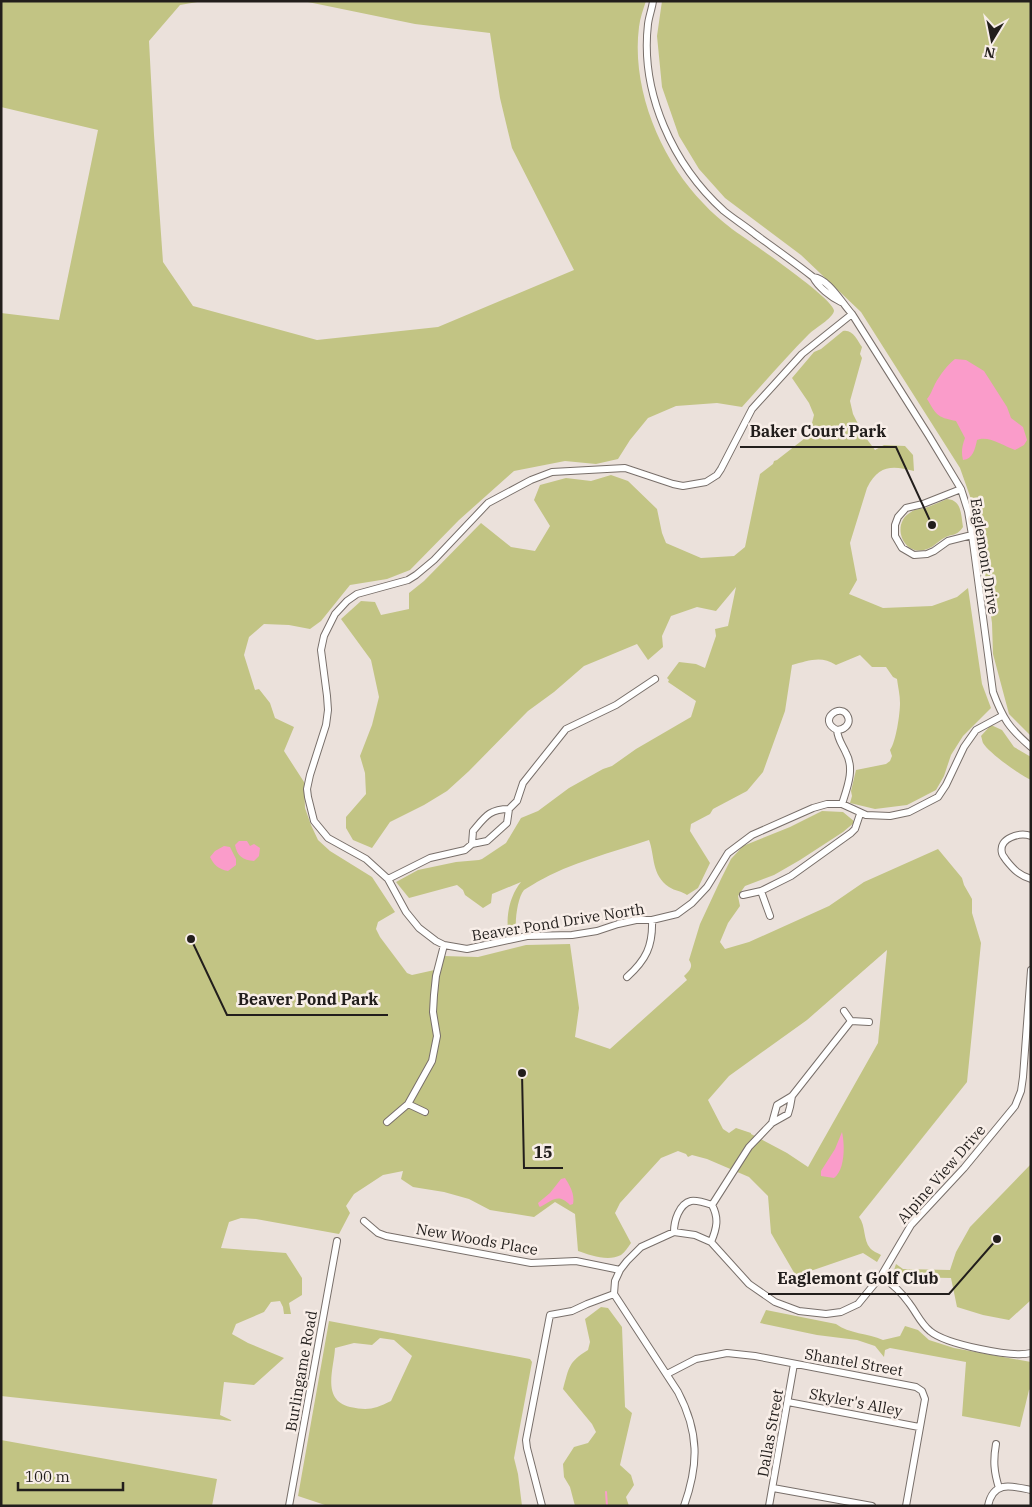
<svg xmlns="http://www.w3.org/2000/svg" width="1032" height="1507" font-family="'IBM Plex Serif',serif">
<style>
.green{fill:#c2c484;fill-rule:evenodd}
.water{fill:#fa9cca}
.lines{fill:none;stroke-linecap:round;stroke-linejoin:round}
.stream{stroke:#fa9cca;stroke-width:2}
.street-casing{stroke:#786f6a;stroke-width:8}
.street{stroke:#fff;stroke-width:6}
.labels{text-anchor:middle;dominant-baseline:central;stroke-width:5;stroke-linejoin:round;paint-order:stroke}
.street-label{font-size:15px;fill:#221e1c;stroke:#f8eee8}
.leader{fill:none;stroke:#221e1c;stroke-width:2}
.callout-dot{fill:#221e1c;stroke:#f8eee8;stroke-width:2}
.callout-label{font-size:16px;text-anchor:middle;font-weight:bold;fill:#221e1c;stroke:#f8eee8;stroke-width:5;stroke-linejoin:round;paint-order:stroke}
</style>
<rect width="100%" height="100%" fill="#ebe1db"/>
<!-- green -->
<path class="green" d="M1 1H203L180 5 149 41 154 135 163 262 193 306 317 340 438 327 574 270 512 148 500 98 490 33 415 24 303 1H646C643 10 640 18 639 27 631 89 661 160 703 203 712 213 722 221 732 229 746 239 835 299 834 311 833 318 814 329 809 334 786 357 764 383 742 407L717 403 676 406 648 418 630 440 618 459 596 464 565 461 514 471 459 520 410 570 387 579 350 585 321 621 310 629 289 625 264 624 249 637 244 655 255 690 259 689 270 703 275 718 294 727 284 751 304 782 305 808 311 825 318 840 330 851 372 877 395 912 378 922 376 929 380 937 407 973 412 975 439 969 443 956 478 957 526 945 570 944 579 1008 575 1037 610 1049 687 980 684 976C689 971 694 967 689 960L700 924 721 879 731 859 743 846 790 827 822 811 843 812 855 822 843 832 800 860 774 875 745 886 738 896 740 906 728 923 720 942 725 949 749 942 829 906 864 882 938 849 962 878 964 885 972 899V913L981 943 967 1082 859 1217C866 1226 863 1240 870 1248 872 1251 878 1253 881 1255L877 1262 863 1253 796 1276 771 1233 768 1196 749 1177 707 1159 692 1155 688 1157 686 1154 678 1151 661 1158 620 1203 615 1213 631 1243C628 1247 625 1252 621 1255 608 1262 590 1255 578 1251L575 1214 555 1202 534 1217 490 1210 469 1199 444 1192 413 1187 401 1179 403 1171 383 1175 354 1194 346 1206 350 1213 339 1234 256 1219 241 1218 229 1222 221 1248 286 1253 302 1278V1295L289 1303 291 1314H284L283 1307 280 1301 271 1302 264 1312 236 1324 232 1334 248 1343 284 1358 254 1385 224 1382 220 1415 233 1421 1 1396V313L59 320 98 130 1 107ZM887 950 878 1043 808 1167 787 1153 751 1134V1133L736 1128 729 1133 723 1129 708 1100 729 1076 807 1020Z
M662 1H1031V736L1009 714 993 654 992 623 977 516 960 468 861 312 801 255 725 198 699 169 679 136 662 87 657 36Z
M843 331C853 329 857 340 862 347L860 354 862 358 850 401 853 414 863 434 875 450 884 445 905 446 913 455 914 471C893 466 879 464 867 488L850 543 857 580 849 594 883 608 932 606 957 597 968 588 982 684 991 708 963 736 951 755 944 776 936 790 907 805 875 809 850 803 852 796 851 791 856 770 886 764 890 761 892 756 890 750C896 742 900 714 900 703 900 695 898 687 897 679L893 677 886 667H872L860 655 836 665C821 655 808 661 792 665L785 711 763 772 747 791 713 809 710 814 691 824 690 831 710 863 698 888 687 895C682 891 675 891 669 887 651 875 655 856 649 840 613 852 570 863 537 882 533 885 528 887 524 890 518 897 515 918 516 928L508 929C506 913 511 894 521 882L492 894 491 903 483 908 465 895 463 890 457 885 409 898 396 882 418 870 456 862 479 860 482 859 506 843 521 818 538 811 569 788 603 769 612 766 636 749 691 717 696 701 668 682 669 680 667 678 679 662 696 664 705 668 716 636 715 629 728 626 736 587 716 611 697 607 671 616 662 636 663 647 648 660 637 644 584 666 554 692 528 711 469 771 447 791 424 805 390 822 372 848 353 840 346 828V817L366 794 365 773 360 756 372 725 379 697 371 660 341 619 361 601 375 602 381 615 409 609V593L424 581 481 523 511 547 535 551 550 526 534 500 540 485 566 478 591 481 611 475 628 481 657 509 662 533 666 543 701 558 734 556 745 547 760 474 773 464 774 461 777 460 809 435 814 415 809 403 792 378 814 352 821 349Z
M947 499C962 500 961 515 963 527 956 537 953 533 944 538 937 542 933 548 924 550 902 555 891 523 911 512 915 509 920 509 925 508 933 505 940 502 947 499Z
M991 725 1002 730 1014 747 1031 757V780C1020 775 989 753 983 743 982 741 982 738 981 736Z
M1031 1164V1300L1009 1320 983 1315 957 1307 951 1278 901 1277 894 1270 896 1264 903 1269 950 1270 956 1252 970 1227Z
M601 1307 608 1308 622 1327 625 1407 632 1413 620 1465 631 1475 634 1485 626 1497 629 1506H575L570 1487 564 1477 563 1464 574 1447 588 1443 596 1432 592 1424 563 1389C569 1368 568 1362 588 1350L590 1342 585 1319Z
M766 1310 836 1324C849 1334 868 1333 883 1340L900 1336 905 1326 918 1330 929 1340 954 1348 1031 1362V1389L1029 1390 1020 1427 962 1416 966 1362 890 1348 885 1350 884 1357 875 1346 857 1340 817 1335 760 1323Z
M329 1321 530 1359 532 1362 514 1458 518 1474 522 1506H328L298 1496ZM380 1338 394 1340 412 1356 391 1401C375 1409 368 1411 350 1407 321 1400 334 1369 335 1348L354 1343 372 1345Z
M1 1440 217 1479 212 1506H1Z"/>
<!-- water -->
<path class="water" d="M955 359 966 360 984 371 1007 407 1011 418 1023 427 1027 440 1024 445 1015 450C1004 446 988 435 977 440 975 449 973 459 963 460 961 452 962 446 965 438L956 421C936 417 937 415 927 399 931 394 932 390 935 384 940 375 947 365 955 359Z
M239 841H247L250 846 254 844 260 848 259 856 254 861C243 860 237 856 235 845Z
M224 846 230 847 236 859V865L228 871C218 869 214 865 210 857L215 851Z
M842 1132C845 1145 845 1170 834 1178L821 1176V1171L835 1149Z
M565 1178C570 1186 575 1194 573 1204L570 1205C558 1193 553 1200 540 1207L539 1206 538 1203 550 1193 561 1179Z"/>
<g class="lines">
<!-- stream -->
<path class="stream" d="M606 1492 607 1506"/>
<defs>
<path id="street" d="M653 1C652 9 649 16 648 24 640 93 673 165 724 211 734 219 745 226 755 234 774 248 794 262 813 277 818 287 831 297 841 302
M813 277C829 279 841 302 852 314L929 436 961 489 968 511 972 535 993 692C1003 719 1009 728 1031 747
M852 314 802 354 752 409 721 469 717 475 706 482 683 486 673 484 625 468 552 472 531 480 488 503 434 560 416 575 408 580 357 594 347 601 335 614 324 636 321 650 327 696 328 710 326 725 310 775 307 789 308 797 314 821 328 838 366 859 388 879 406 912 419 928 436 941 444 945 467 949 527 936 572 935 597 931 618 924 636 920H652L677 914 692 903 707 887 728 853 752 835 813 808 827 804H842L866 815 890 816 909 812 938 797 946 785 964 747 976 730 1002 716
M961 489 923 504 906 508 898 517 895 525V536L902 548 914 555 927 554 934 551 948 541 972 535
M837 730C843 730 851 725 848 717 842 701 816 720 837 730 838 740 842 744 846 753 855 769 847 788 842 804
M1031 836C1020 832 998 838 1002 853 1002 855 1005 858 1006 860 1014 870 1019 875 1031 879
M472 844 473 831C485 817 489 809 509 809
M388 879 430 858 465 850 472 844 487 841 507 823 509 809 517 801 523 783 566 729 616 705 655 679
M761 891 770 916
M743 895 761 891 791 876 851 833 855 829 860 814
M627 977C646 960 653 946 652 920
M844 1011 851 1021
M408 1104 425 1112
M387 1122 408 1104 432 1061 437 1036 433 1012 434 995 436 976 444 945
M772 1123 777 1105 792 1096 851 1021 869 1022
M712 1205 749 1147 772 1123 788 1114 790 1107 792 1096
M364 1221 378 1233 386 1236 531 1263 576 1261 620 1270
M674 1232C674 1221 679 1204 691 1201 697 1200 706 1203 712 1205 719 1218 717 1228 711 1242
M881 1276C891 1283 902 1293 909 1303 916 1312 921 1324 930 1331 945 1344 1012 1358 1031 1353
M667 1374 696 1359 727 1353 755 1356 916 1387 922 1391 925 1399 906 1506
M788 1402 919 1427
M996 1444C993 1461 994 1472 999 1488
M773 1488 872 1506
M289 1506 337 1241
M542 1506 527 1448 526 1440 550 1315 572 1311 587 1304 614 1294
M684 1506C699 1464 699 1432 678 1392L614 1294 615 1281 620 1270 627 1261 641 1247 674 1232 695 1235 711 1242 749 1284 775 1302 799 1311 826 1314 841 1312 858 1304 881 1276 911 1225 964 1168 1015 1106 1021 1091 1023 1077 1031 970
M769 1506 794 1364
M988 1506C993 1480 1012 1486 1031 1490"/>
</defs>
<!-- street casing -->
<use href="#street" class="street-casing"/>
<!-- street -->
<use href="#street" class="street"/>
</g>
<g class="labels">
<!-- street labels -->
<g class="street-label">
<text transform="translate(985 556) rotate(81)">Eaglemont Drive</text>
<text transform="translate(558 922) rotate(-9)">Beaver Pond Drive North</text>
<text transform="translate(941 1174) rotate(-49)">Alpine View Drive</text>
<text transform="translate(477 1239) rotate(10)">New Woods Place</text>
<text transform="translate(854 1362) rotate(10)">Shantel Street</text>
<text transform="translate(301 1371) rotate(-80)">Burlingame Road</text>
<text transform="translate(856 1402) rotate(11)">Skyler's Alley</text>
<text transform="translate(770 1433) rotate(-80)">Dallas Street</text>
</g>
</g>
<!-- callouts -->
<path class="leader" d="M932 525L896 447H740M191 939L227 1015H388M522 1073L524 1168H563M997 1239L949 1294H768"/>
<g class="callout-dot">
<circle cx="932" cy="525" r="5"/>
<circle cx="191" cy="939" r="5"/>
<circle cx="522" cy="1073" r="5"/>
<circle cx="997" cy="1239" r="5"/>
</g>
<g class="callout-label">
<text x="818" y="437">Baker Court Park</text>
<text x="308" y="1005">Beaver Pond Park</text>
<text x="543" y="1158">15</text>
<text x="858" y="1284">Eaglemont Golf Club</text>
</g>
<!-- border -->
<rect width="1032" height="1507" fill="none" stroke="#221e1c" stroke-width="5"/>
<!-- north arrow -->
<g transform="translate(992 40) rotate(190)" stroke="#f8eee8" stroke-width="4" paint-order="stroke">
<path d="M0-4L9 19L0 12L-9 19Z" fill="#221e1c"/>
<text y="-8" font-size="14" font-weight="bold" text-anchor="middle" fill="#221e1c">N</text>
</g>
<!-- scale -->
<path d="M18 1482v8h105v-8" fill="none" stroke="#221e1c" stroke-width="2.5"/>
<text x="25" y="1482" font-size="15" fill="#221e1c" stroke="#f8eee8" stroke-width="4" paint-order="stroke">100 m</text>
</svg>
